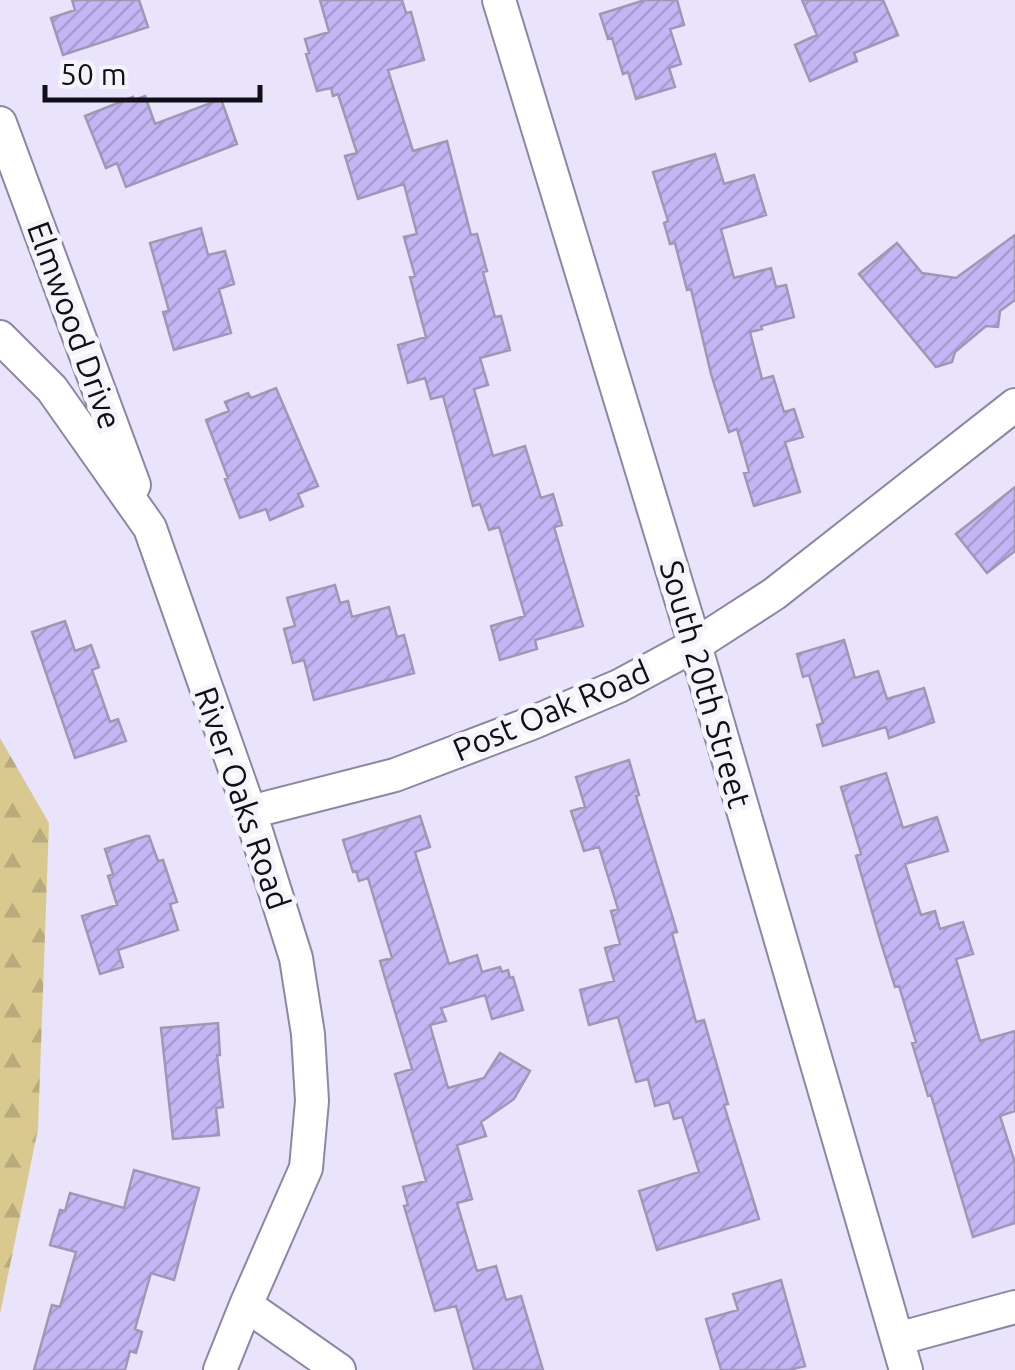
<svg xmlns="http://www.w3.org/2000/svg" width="1015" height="1370" font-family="Ubuntu,sans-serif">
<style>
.forest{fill:url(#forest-firs)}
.building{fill:url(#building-hatch);stroke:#9e98b4;stroke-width:2.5}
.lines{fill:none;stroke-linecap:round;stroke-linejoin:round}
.minor-casing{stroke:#8c87a2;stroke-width:36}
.minor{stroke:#fff;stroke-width:32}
.labels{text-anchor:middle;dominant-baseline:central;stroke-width:10;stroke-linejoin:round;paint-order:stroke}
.street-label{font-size:32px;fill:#100e18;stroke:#f5f4fa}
</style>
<defs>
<pattern id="forest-firs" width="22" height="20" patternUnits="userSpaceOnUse" patternTransform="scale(2.5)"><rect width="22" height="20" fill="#d9c98f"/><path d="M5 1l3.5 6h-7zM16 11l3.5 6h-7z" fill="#b9ab7b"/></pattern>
<pattern id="building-hatch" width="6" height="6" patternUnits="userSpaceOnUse" patternTransform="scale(2.5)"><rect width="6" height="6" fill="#c4b6f4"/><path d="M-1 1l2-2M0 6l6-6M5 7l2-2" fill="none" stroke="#a79bd0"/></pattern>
</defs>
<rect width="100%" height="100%" fill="#e9e4fc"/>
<!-- forest -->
<path class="forest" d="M0 738 49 823 38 1129 0 1314Z"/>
<!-- building -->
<path class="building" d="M72 0H139L148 27 63 55 51 18 75 10Z
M320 0H402L406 13 411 12 424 60 388 70 413 151 447 141 471 235 477 234 487 271 483 272 495 317 501 316 510 350 480 358 488 385 474 389 493 456 525 446 541 498 553 494 562 525 554 527 583 626 535 640 537 649 500 660 491 626 525 616 499 527 489 530 480 504 473 506 443 396 431 399 425 378 408 383 398 345 426 337 410 277 415 276 404 237 417 234 404 184 358 199 345 156 357 153 338 94 333 96 331 88 317 91 306 54 309 53 305 39 329 32Z
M645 0H677L684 25 670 29 681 64 669 68 675 87 636 99 628 72 623 74 612 38 608 39 600 14Z
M802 0H883L898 35 854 53 857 61 810 81 795 45 817 35Z
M145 96 155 124 221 99 237 144 126 187 117 163 106 168 85 116 133 97 134 100Z
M715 154 724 184 754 175 766 215 721 229 734 278 771 268 776 287 786 285 794 317 761 326 762 329 750 332 762 379 773 376 784 412 794 409 803 437 785 442 800 492 754 506 744 473 749 472 737 429 729 432 711 374 691 289 687 290 675 243 670 244 664 223 668 221 653 172Z
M201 228 208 255 225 251 234 284 219 289 231 333 174 350 163 312 169 311 150 243Z
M1015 235V300L1000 311 998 327 986 326 955 352 952 362 936 367 859 274 897 243 922 273 956 278Z
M276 388 318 486 298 494 303 506 270 520 266 509 240 518 225 479 228 478 206 420 229 411 225 402 248 393 251 398Z
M1015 487V551L987 573 956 534Z
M335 585 340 603 348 601 352 617 389 607 397 637 404 635 414 673 314 700 304 660 293 663 284 629 295 626 287 598Z
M65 621 75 651 91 645 99 667 92 670 110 722 118 719 126 741 75 758 32 632Z
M844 640 855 678 878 671 887 699 924 688 934 722 889 738 886 727 823 746 817 725 823 723 809 675 803 677 797 654Z
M629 760 639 795 636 796 677 932 672 933 696 1022 704 1020 728 1104 724 1105 759 1219 657 1250 639 1191 699 1172 682 1117 674 1119 669 1102 655 1106 648 1079 636 1082 618 1017 589 1025 580 990 614 981 605 948 620 944 611 911 618 909 599 847 584 851 571 811 585 807 576 777Z
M886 773 903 828 937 817 948 851 905 864 921 915 935 911 940 929 963 922 973 954 956 959 980 1041 1015 1031V1111L1000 1116 1015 1163V1223L973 1237 931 1095 928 1096 912 1043 916 1042 899 986 895 987 881 943 856 856 861 854 841 787Z
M420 816 430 847 415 852 449 964 477 955 482 972 500 967 502 972 508 970 510 978 513 977 523 1010 492 1019 485 995 441 1008 446 1021 430 1025 448 1088 484 1078 500 1053 530 1071 514 1099 481 1122 486 1136 457 1145 472 1199 457 1203 477 1271 496 1266 506 1300 521 1296 543 1370H474L456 1306 435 1311 404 1206 408 1205 403 1187 426 1181 395 1074 412 1069 380 961 392 958 368 878 359 881 356 871 353 872 343 840Z
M146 836H149L158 861 163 860 177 902 170 904 178 930 118 950 123 967 100 974 82 916 117 905 108 876 113 874 105 849Z
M218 1023 220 1055H217L223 1107 216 1108 219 1135 173 1139 161 1028Z
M134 1170 199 1188 174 1280 151 1273 135 1329 142 1332 136 1353 130 1351 125 1370H34L52 1305 60 1307 76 1252 50 1245 60 1210 65 1211 70 1193 124 1208Z
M781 1280 805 1366 789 1370H721L706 1319 738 1310 733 1294Z"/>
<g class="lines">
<defs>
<path id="minor" d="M499 0 695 645 906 1370
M0 123 134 485
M0 337 52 389 150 528 250 812 296 958 308 1034 312 1101 306 1168 246 1305
M250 812 395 775 532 723 619 686 695 645 774 594 1015 405
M897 1339 1015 1307
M220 1370 246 1305 339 1370"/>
</defs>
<!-- minor casing -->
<use href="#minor" class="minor-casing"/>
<!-- minor -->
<use href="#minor" class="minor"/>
</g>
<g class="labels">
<!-- street labels -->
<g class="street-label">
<text transform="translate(75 325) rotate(70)">Elmwood Drive</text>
<text transform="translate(706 684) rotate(74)">South 20th Street</text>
<text transform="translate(551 710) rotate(-23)">Post Oak Road</text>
<text transform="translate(243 798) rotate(71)">River Oaks Road</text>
</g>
</g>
<!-- scale -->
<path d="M45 85v15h215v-15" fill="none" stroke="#100e18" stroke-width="5"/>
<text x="60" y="85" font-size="30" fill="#100e18" stroke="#f5f4fa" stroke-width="8" paint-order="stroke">50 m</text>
</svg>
